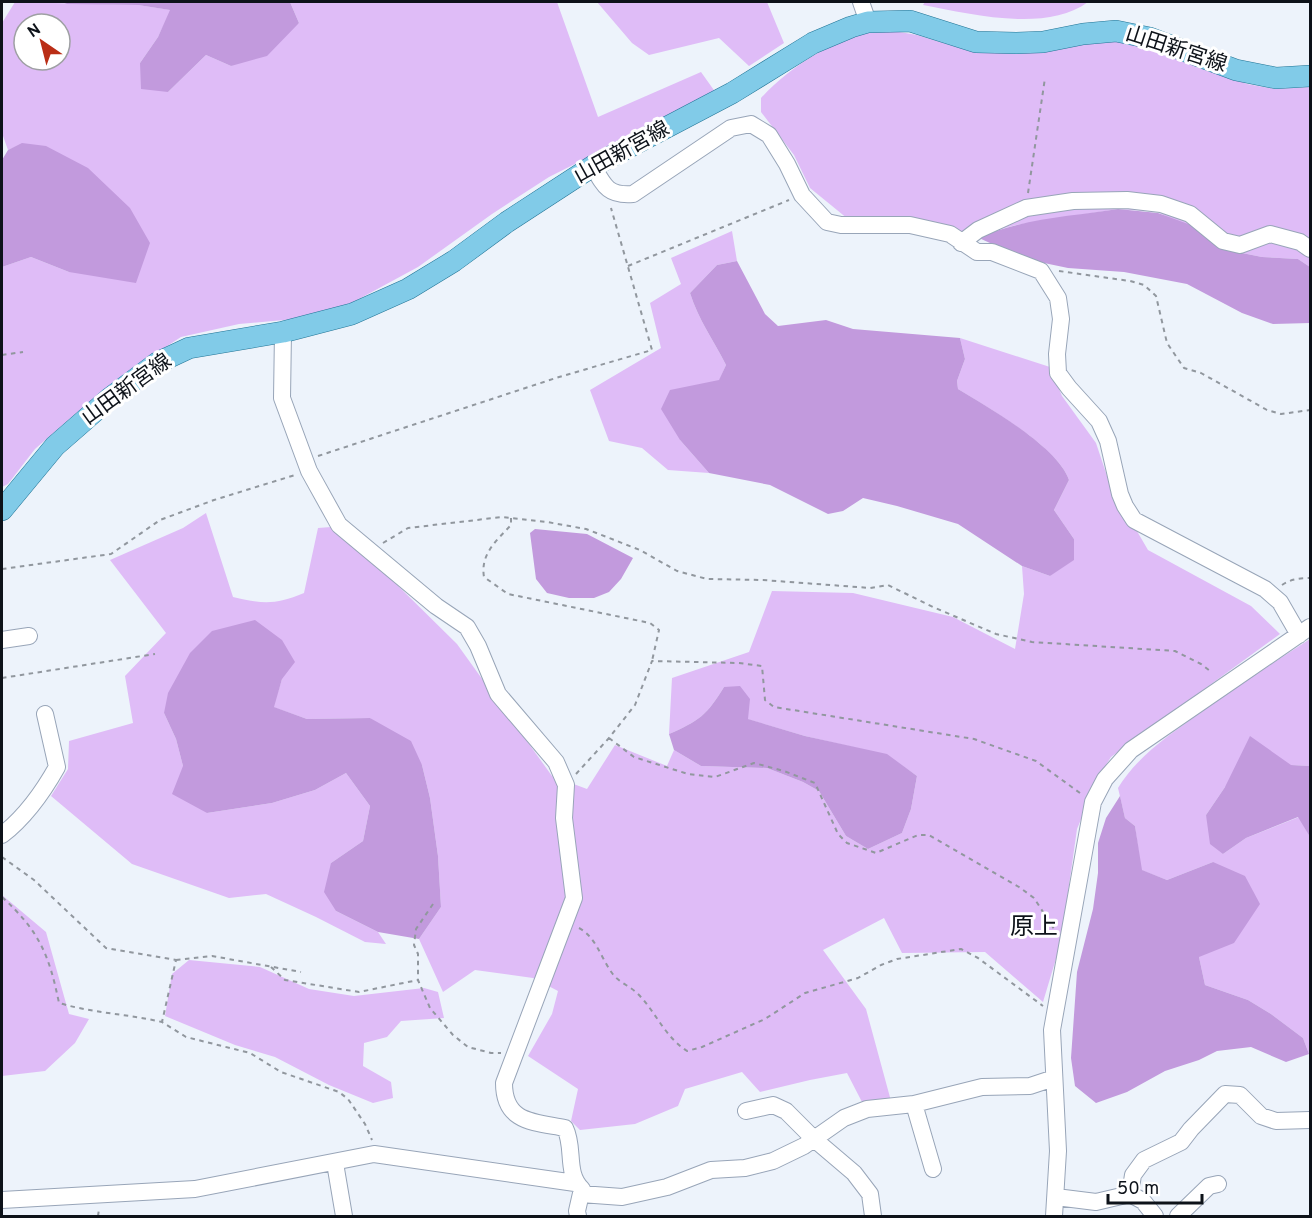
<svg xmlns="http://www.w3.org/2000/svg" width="1312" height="1218" font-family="Overpass,'Noto Sans JP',sans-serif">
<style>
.green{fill:#dfbcf7;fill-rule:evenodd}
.forest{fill:#c29add}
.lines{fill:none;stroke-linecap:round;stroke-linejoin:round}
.minor-casing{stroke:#98a5b8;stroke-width:18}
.major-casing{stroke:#227495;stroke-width:22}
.path{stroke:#91979e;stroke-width:2;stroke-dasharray:4.5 4.5;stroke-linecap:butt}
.minor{stroke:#fff;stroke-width:16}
.major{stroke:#81cbe8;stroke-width:21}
.labels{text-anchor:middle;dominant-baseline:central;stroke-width:6;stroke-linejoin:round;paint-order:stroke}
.street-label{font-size:21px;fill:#0d1219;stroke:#fff}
.quarter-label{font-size:24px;fill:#0d1219;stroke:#fff}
</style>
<rect width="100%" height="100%" fill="#edf3fb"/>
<!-- green -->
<path class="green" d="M15 2 138 5 171 10 158 37 140 63 168 92 206 55 231 66 299 23 290 2H557L598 117 701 72 716 93 549 177 492 214 418 267 346 306 295 319 239 324 181 337 126 373 75 414 35 449 8 484 2 487V267L31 257 69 272 22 144 8 150 2 133V23ZM24 24H60V60H24Z
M597 2H767L784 43 749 66 719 38 649 55 632 43Z
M925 2H1088C1046 33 971 14 923 5Z
M882 29 917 35 970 51 1104 40 1134 44 1197 63 1247 84 1275 89 1310 87V267L1298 259 1262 257 1227 250 1158 212 1118 209 1016 225 994 231 979 238 848 219 810 188 794 155 761 112V98C794 63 834 39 882 29Z
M732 231 737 261 717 265 690 293C698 319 714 341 726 365L719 381 698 385 680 440 709 473 668 470 642 448 609 441 590 390 661 348 650 303 681 284 671 258Z
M960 338 1050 367 1062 396 1096 443 1110 485 1148 550 1251 606 1280 634 1111 757 1099 776 1077 829 1061 942 1043 1002 985 952 902 953 884 918 823 950 866 1009 891 1101 862 1102 847 1073 810 1080 760 1092 742 1072 685 1089 678 1106 635 1124 580 1130 571 1121 578 1089 528 1056 552 1014 558 991 533 978 475 970 443 992 419 939 441 907 438 856 430 798 422 765 370 718 307 719 273 707 282 679 164 713 176 739 183 766 207 813 272 803 315 790 346 773 370 806 363 841 331 863 336 911 378 932 386 944 365 942 316 917 266 894 229 898 132 864 51 796 68 769 69 741 133 723 125 676 166 633 110 560 183 528 206 513 233 597C263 604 275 605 304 593L318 528 331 527 385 573 457 644 552 776 587 789 615 745 667 766 674 750 701 766 767 768 803 782 819 791 846 836 868 849 902 833 911 809 917 776 887 755 805 736 747 719 724 687C707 715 699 721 669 734L672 678 749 652 772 591 853 593 953 617 1015 649 1024 594 1022 566 1050 576 1074 539 1054 510 1069 480C1058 447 987 407 958 389L957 381 965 359Z
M1310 639V766L1291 765 1225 787 1206 815 1223 854 1246 838 1299 817 1310 837 1309 1054 1303 1038 1271 1014 1248 1000 1205 985 1199 957 1213 862 1167 880 1141 870 1135 826 1125 818 1118 788C1138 755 1172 733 1203 711 1238 686 1274 662 1310 639Z
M2 895 46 932 69 1014 89 1019 75 1043 45 1071 2 1076Z
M189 960 260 967 309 989 354 996 424 988 438 992 444 1018 401 1021 387 1037 364 1043 363 1066 391 1082 393 1098 373 1103 329 1085 275 1057 235 1045 165 1016 172 974Z"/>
<!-- forest -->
<path class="forest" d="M62 2H290L299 23 267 56 231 66 206 55 168 92 141 89 140 63 158 37 170 10 138 5 67 4Z
M22 143 46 146 88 168 130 208 150 243 136 283 69 272 31 257 2 267V160L8 150Z
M1118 209 1158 213 1191 225 1227 250 1262 257 1298 259 1310 267V323L1273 324 1242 313 1187 284 1124 272 1068 268 1025 259 979 238C1018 219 1074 216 1118 209Z
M737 261 765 314 778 326 826 320 853 329 960 338 965 359 957 381 958 389C988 407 1058 447 1069 480L1054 510 1074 539V560L1050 576 1022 566 958 524 897 506 863 498 843 511 828 514 770 485 709 473 680 440 661 409 670 390 719 380 726 365C714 341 698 319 690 293L717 265Z
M535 529 587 534 633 558 621 579 609 592 594 598H569L547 593 536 579 530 533Z
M255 620 282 640 295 662 282 679 274 707 307 719 370 718 411 741 422 765 430 798 438 856 441 907 419 939 378 932 336 911 324 892 331 863 363 841 370 806 346 773 315 790 272 803 207 813 172 794 183 766 176 739 164 713 168 693 190 653 212 631Z
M740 686 750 699 748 719 805 736 887 754 917 776 911 809 902 833 868 849 846 836 819 791 803 782 767 768 701 766 674 750 669 734C699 721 707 715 724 687Z
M1250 736 1291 765 1310 766V837L1298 817 1246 838 1223 854 1210 844 1206 815 1225 787Z
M1120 796 1125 818 1135 826 1142 870 1167 880 1213 862 1245 876 1260 904 1234 943 1199 957 1205 985 1248 1000 1271 1014 1303 1038 1309 1054 1286 1062 1251 1047 1217 1051 1199 1060 1165 1071 1127 1092 1096 1103 1075 1086 1071 1058 1077 972 1093 909 1098 873V843L1106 818Z"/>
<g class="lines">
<defs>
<path id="minor" d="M861 2 868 22
M593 166C604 186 608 196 633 194L731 128 751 124 769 135 787 164 802 195 827 222 841 225H910L950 234 977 252H992L1041 271 1058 298 1061 319 1057 354 1058 373 1069 388 1099 421 1108 441 1120 494 1125 506 1134 520 1265 589 1280 602 1299 635
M961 243 978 230 1026 208 1073 201 1127 200 1161 204 1190 214 1223 241 1240 245 1270 234 1300 242 1310 249
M283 332 282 398 309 471 339 525 436 606 467 627 478 646 498 694 556 762 566 785 564 818 574 898 504 1083C504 1123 534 1122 565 1128 575 1148 565 1173 582 1189L577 1211 578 1216
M2 640 29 636
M2 835C24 818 43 792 57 767L45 714
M914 1104 933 1169
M746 1111 773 1105 786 1111 814 1139 854 1173 870 1194 873 1216
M335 1163 344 1216
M581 1194 622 1197 667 1187 711 1170 745 1168 773 1161 804 1146 844 1118 867 1109 914 1104 982 1087 1030 1086 1054 1078
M1130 1194 1143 1201 1155 1216
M1056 1197 1096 1202 1130 1194 1133 1175 1144 1160 1181 1142 1191 1129 1225 1094 1240 1095 1261 1116 1276 1121 1310 1120
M2 1200 195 1189 374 1154 575 1183
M1054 1216 1058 1151 1052 1030 1093 802 1105 779 1131 750 1310 627
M1178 1216 1209 1186 1218 1184"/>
<path id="major" d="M2 510 55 446 110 398 157 363 189 348 283 332 352 314 408 289 454 261 507 222 593 166 732 93 813 43 851 27 868 22 910 21 976 42 1016 43 1043 42 1083 34 1116 31 1150 38 1236 70 1276 78 1310 76"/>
</defs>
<!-- minor casing -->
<use href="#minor" class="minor-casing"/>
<!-- major casing -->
<use href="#major" class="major-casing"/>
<!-- path -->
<path class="path" d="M1028 193 1045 78
M628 266 789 200
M1059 271 1130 281 1144 285 1156 296 1167 343 1184 368 1201 373 1267 410 1281 414 1310 410
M2 355 23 352
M318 456 559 377 652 350 611 208
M511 518V525C497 540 480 554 484 577L508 594 650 623 659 630 652 661
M383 543 408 528 502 517 547 522 586 529 640 550 677 571 707 579 763 580 870 588 888 585 933 607 996 634 1032 642 1175 651 1201 664 1210 671
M2 569 111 554 160 520 214 500 295 475
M1282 585C1291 579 1300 578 1310 578
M2 678 155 654
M609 738 634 757 688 774 715 777 754 763 784 771 815 783 838 834 847 843 876 853 918 835H929L1019 887 1034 898 1056 932
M576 774 609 738 635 705 652 661 739 663 762 666 765 700 774 707 974 739 1036 761 1080 793
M2 857 34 880 106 948 176 960 162 1022 186 1037 250 1053 281 1072 339 1092 348 1099 365 1124 372 1140
M2 897C39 931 49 954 59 1003 92 1013 128 1014 162 1022
M433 904 416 929 414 945 418 954V980L430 1008 453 1035 468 1047 491 1053H501
M579 928C596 937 601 958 612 973 618 982 630 986 638 994 656 1012 664 1036 687 1051L702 1047 765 1019 805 993 858 978 881 965 897 959 961 949 978 958 1043 1006
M176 960 212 956 301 972
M271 967 285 980 359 992 418 980
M98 1216 99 1209"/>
<!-- minor -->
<use href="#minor" class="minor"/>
<!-- major -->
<use href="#major" class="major"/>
</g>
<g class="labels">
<!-- street labels -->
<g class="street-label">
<text transform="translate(1176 50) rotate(18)">山田新宮線</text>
<text transform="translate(622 153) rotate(-29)">山田新宮線</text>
<text transform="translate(127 390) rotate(-36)">山田新宮線</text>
</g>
<!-- quarter labels -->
<g class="quarter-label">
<text x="1034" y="928">原上</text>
</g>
</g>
<!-- border -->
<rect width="1312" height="1218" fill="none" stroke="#0d1219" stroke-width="6"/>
<!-- north arrow -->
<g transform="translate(42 42) rotate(325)"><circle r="28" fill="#ffffff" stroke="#9ea0a3" stroke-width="1.5"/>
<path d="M0-4.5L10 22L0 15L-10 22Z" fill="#ba2e16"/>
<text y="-9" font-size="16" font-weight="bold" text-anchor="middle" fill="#0d1219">N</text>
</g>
<!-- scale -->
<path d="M1108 1194v9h94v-9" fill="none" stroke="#0d1219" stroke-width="3"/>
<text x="1117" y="1194" font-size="18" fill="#0d1219" stroke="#ffffff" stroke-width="4.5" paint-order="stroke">50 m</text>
</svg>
